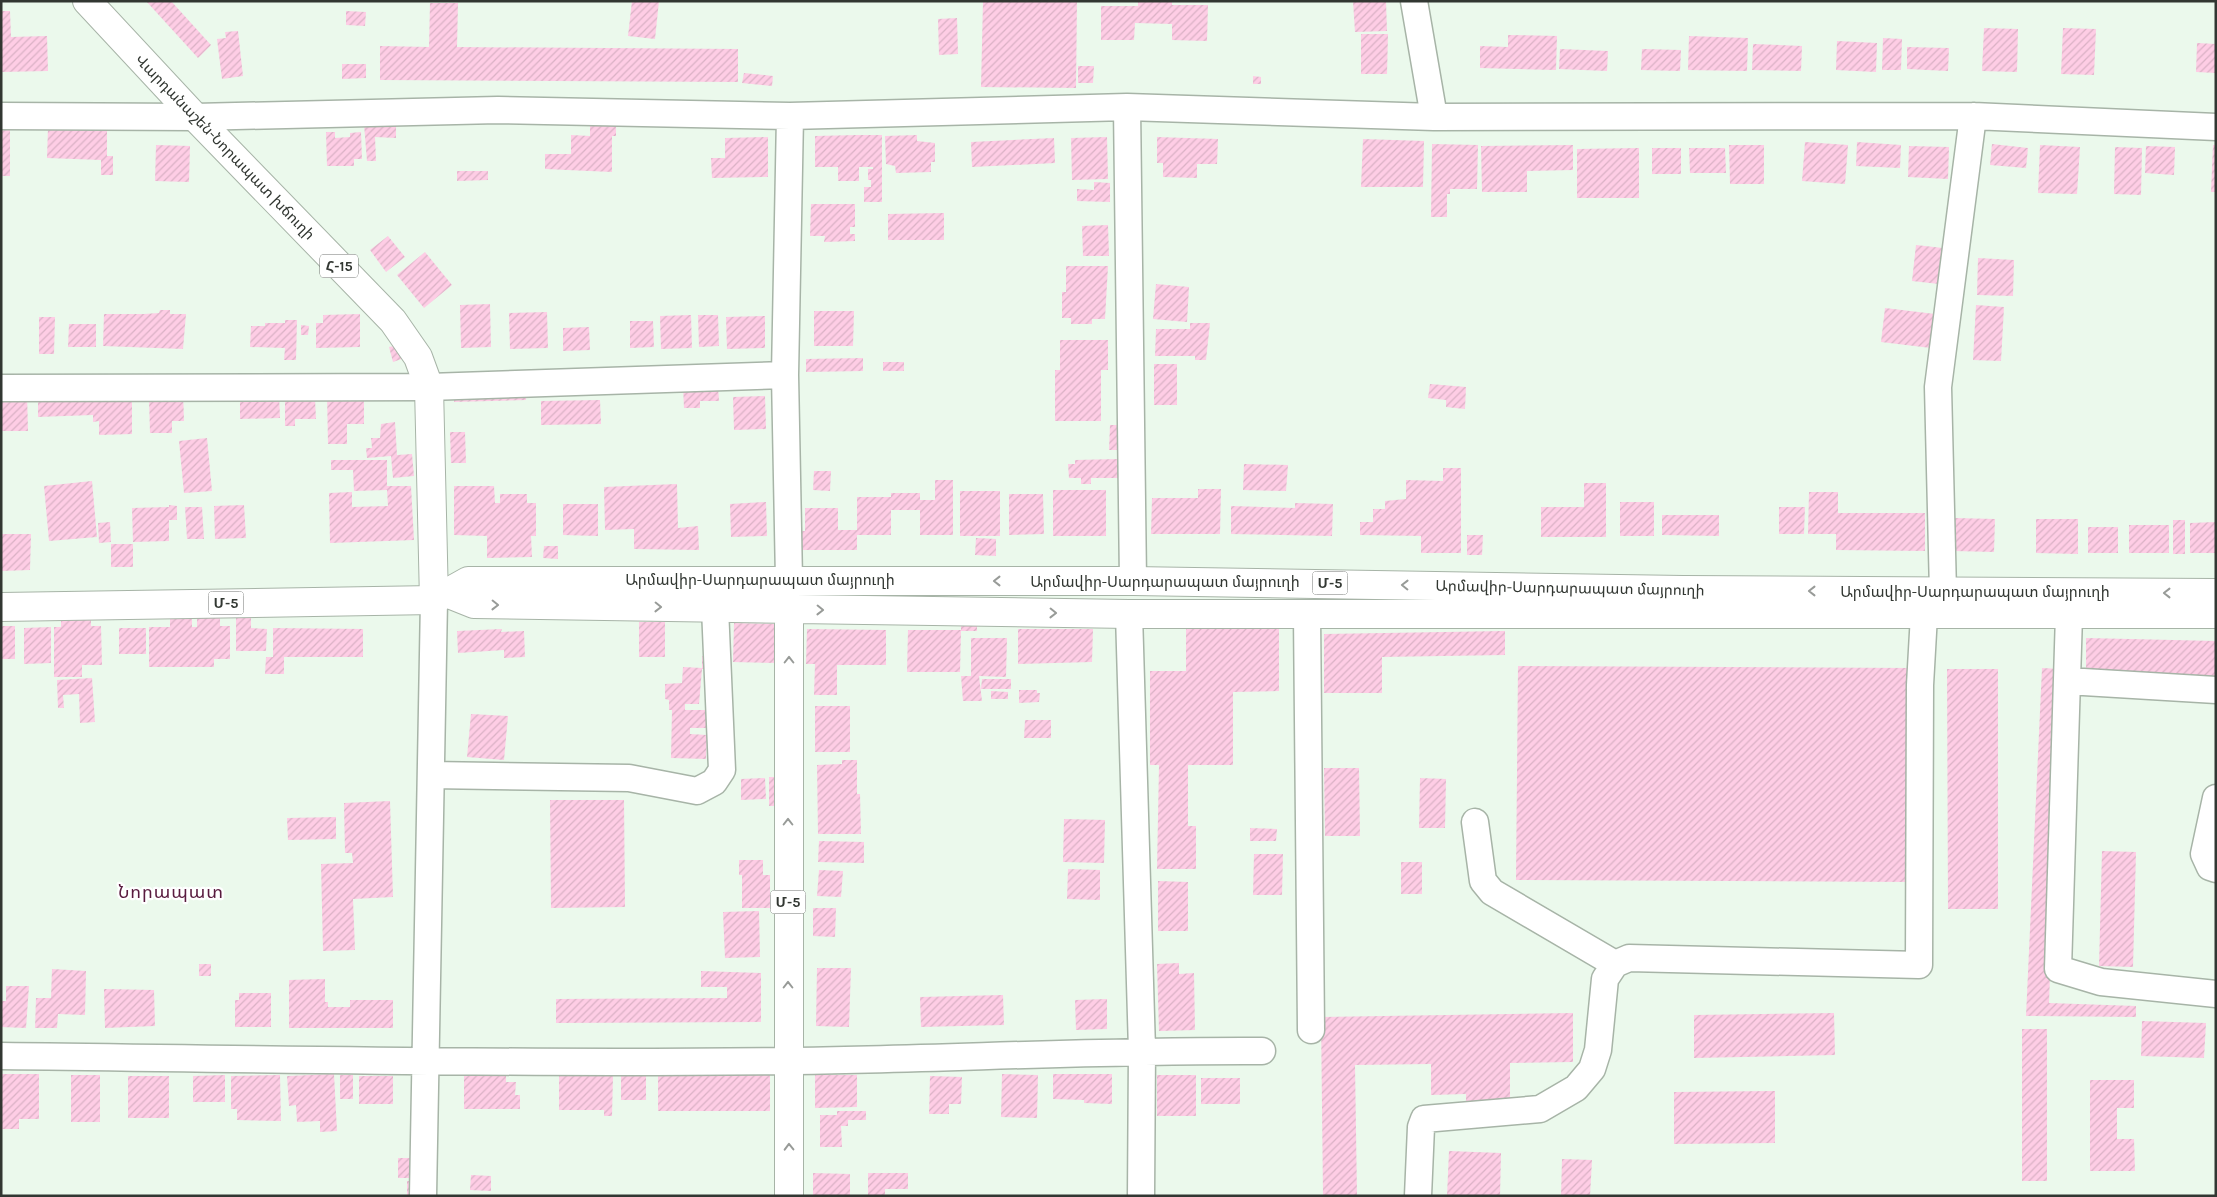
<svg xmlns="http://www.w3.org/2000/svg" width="2217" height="1197" font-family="Karla,'Noto Sans Armenian',sans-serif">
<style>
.building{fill:url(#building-hatch)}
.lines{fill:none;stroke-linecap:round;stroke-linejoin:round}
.minor-casing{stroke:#a7b4a7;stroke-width:29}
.major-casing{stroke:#a7b4a7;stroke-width:30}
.highway-casing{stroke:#a7b4a7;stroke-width:30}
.minor{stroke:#fff;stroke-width:26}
.major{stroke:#fff;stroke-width:28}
.highway{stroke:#fff;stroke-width:28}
.oneway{stroke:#989b98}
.labels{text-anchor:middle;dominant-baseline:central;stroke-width:4.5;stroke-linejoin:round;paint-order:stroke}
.shield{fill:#fff;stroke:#707370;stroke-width:1}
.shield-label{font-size:14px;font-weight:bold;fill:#323732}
.street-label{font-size:15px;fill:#323732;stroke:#fff}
.quarter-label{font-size:18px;letter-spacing:1px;fill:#591b3f;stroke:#fff}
</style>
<defs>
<pattern id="building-hatch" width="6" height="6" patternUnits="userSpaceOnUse" patternTransform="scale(1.25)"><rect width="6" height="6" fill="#fecde5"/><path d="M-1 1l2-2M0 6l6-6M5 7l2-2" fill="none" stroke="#dab1c5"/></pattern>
</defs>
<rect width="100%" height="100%" fill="#ebf9ec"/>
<!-- building -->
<path class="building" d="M146 1H171L211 45 198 58Z
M632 1H659L655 39 628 36Z
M983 1H1077L1076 88 981 87Z
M1138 1H1172V5H1208L1207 41 1172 40V24L1135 23 1134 40H1101V6H1138Z
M1353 1H1386L1387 31 1355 32Z
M430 3H458L457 47 738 49V82L380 80V46L429 47Z
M1 11H10L11 37 47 36 48 71 1 72Z
M346 11 366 12 365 26 346 25Z
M957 18 958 54 939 55 938 19Z
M1984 28 2018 29 2017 72 1982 71Z
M2063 28 2096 29 2094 75 2061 74Z
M238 31 243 76 222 79 217 39 226 38 225 32Z
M1361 34H1388L1387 74H1361Z
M1508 35 1557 36 1556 70 1480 68V46L1508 47Z
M1689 36 1748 38 1747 71 1688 70Z
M1883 38 1902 39 1901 70H1882Z
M1837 41 1877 43 1876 72 1836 70Z
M2197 43 2216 44V73L2196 72Z
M1753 44 1802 46 1801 71 1752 70Z
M1907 47 1949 48 1948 71 1907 69Z
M1560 49 1608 51 1607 71 1559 69Z
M1642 49 1681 50 1680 71 1641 70Z
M342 64H366V78L342 79Z
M1078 66H1094L1093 83H1078Z
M744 73 773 76 772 86 742 83Z
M1253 76 1261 77V84H1253Z
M363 112 396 121V138L375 137 376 161H367Z
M590 123H616V136H612V172L545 169V154H571V135L590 136Z
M48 128 107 129V156H113V175H101V160L47 158Z
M1 129 10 130V176H1Z
M326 132H335V138L350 137V133L361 132 362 159H354V166H327Z
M858 135H882V202H864V187H871V180H868V169H873V167H859V181H838V167H815V136Z
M917 135V141L935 143V162H931V172L896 173 895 166 886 164 885 136Z
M768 137V177L712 178 711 158H725V138Z
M1107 137 1108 179 1072 180 1071 138Z
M1157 137 1218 139 1217 164H1197V178L1163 177V163H1157Z
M1054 138 1055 163 972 167 971 142Z
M1363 139 1424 141 1423 187H1361Z
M1805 142 1848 145 1845 184 1802 181Z
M1857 142 1901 145 1900 168 1856 166Z
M1432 144 1478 145 1477 189H1450V194H1447V217H1431Z
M1992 144 2028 148 2026 168 1990 165Z
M156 145 190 146 189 182 155 181Z
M1573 145V170L1527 171V192H1482L1481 146Z
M1729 145H1764V184H1730Z
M2040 145 2080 147 2077 194 2038 193Z
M2213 145H2216V192H2211Z
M1909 146 1949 147 1948 179 1908 177Z
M2146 146 2175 147 2174 175 2145 173Z
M2115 147 2142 148 2141 195 2114 194Z
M1639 148V198H1577V149Z
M1652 148H1681V174H1652Z
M1689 148H1725L1726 173H1690Z
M457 171H488V180L457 181Z
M1094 182 1110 183V202L1077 201V189L1094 190Z
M811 204H855V227H850V234H855V241L824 242 825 236H810Z
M944 213V240H888V214Z
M1108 225 1109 256H1083L1082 226Z
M388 236 405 257 386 272 370 250Z
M1916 245 1943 248 1939 284 1912 281Z
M425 252 452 285 424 308 397 275Z
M1978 258 2014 260 2013 296 1977 295Z
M1066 266H1108L1105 319H1092V324H1071V318H1062V292H1066Z
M1156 284 1189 287 1187 322 1153 319Z
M490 304 491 347 461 348 460 305Z
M1976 305 2004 307 2001 361 1973 360Z
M1885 308 1935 314 1931 348 1881 342Z
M160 310H170V314H186L183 349 103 346 104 314H144L159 313Z
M814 311H854L853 346H814Z
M547 312 548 348 510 349 509 313Z
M360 314V347L316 348V323H323V315Z
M691 315 692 348 661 349 660 316Z
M698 315H718L719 346 699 347Z
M765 316V348L727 349 726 317Z
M39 317H55L54 354H39Z
M285 320H297L296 360H284L285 348 250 347 251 326H265V323H285Z
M630 321H653L654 347 630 348Z
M1190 323H1210L1206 360H1195V356H1155L1156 329H1190Z
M69 324H96V347H68Z
M301 325 309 326 308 335H301Z
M589 327 590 350 563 351V328Z
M1060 340H1108V370H1101V421H1055V370H1060Z
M404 344 407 357 393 362 389 347Z
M863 358V371L806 372V359Z
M883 362H904V371H883Z
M1154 364H1177V405H1154Z
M1430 384 1466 387 1465 409 1446 407V400L1428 398Z
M683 386H718L719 401H700V408H684Z
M526 389V400L454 402V391Z
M183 391 184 421H172V433H150L149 398Z
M27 393 28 431H1V394Z
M132 393V434L99 435V421L93 422V415L38 417V394Z
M364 393V424H347V444H328L327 394Z
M240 394H279L280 418 240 419Z
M285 395 315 399 316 419H295V426H285Z
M765 396 766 429 734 430 733 397Z
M600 400 601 424 541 425V401Z
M395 422 397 455 412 454 414 476 393 478 391 456 367 458 366 448H372L371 438H380L381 424Z
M1110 425H1118V450H1109Z
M450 432H465L466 463H451Z
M207 438 212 491 184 493 179 441Z
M1119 459V478H1091V484H1081V478H1069L1068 464H1075V460Z
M331 460H387V486H411L414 540 330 543 329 493 352 492V507L388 506 387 490 354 491 353 470H331Z
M1244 464 1288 465 1286 491 1243 490Z
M1443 468H1461V553H1421V536L1360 535V522H1373V509H1385V501L1406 499V480L1443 481Z
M814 471H831L830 491 813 490Z
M935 480H953V535H920V510H891V535H857V550H802V531H805V508H838V530H857V497H891V493H920V500H935Z
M92 481 97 537 49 541 44 486Z
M1584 483H1606V537H1541V507H1584Z
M677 484 678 528 698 526 699 550 634 549V529L605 530 604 487Z
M454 486H494L495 503H500V494H527V503H536V536H531L532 557 487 558V536L454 535Z
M1198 489H1221L1220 534H1151L1152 498H1198Z
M1053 490H1106V536H1053Z
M960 491H1000V536H960Z
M1809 492H1838V513H1925V551L1836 550V534H1808Z
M1009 494H1043L1044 534 1009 535Z
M766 502 767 536 731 537 730 504Z
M1620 502H1654V536H1620Z
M1295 503 1333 504 1332 536 1231 534V506L1295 508Z
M563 504H598V536L563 535Z
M169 505 177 506V520H169V541L133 542 132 508 169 507Z
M244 505 246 538 215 539 214 506Z
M185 507H202L204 539H187Z
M1779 507H1805L1804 534H1779Z
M1662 515H1719V536L1662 535Z
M1955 518 1995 519 1994 552 1954 551Z
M2036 519H2078V554L2036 553Z
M2173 520H2185V554H2173Z
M110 522 111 542 99 543 98 523Z
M2216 522V553H2190V523Z
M2129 525H2169V553H2129Z
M2088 527H2118V553H2088Z
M1 534H31L30 570 1 571Z
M1467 535H1483L1482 555H1467Z
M976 538 996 539V556L975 555Z
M111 544H133V567H111Z
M544 546H558V559L543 558Z
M236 612H251V628L267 629 266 651H236Z
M91 613V626H101L102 665H82V677H54V627H61V614Z
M170 613H192V627H197V614H220V626H230V659H214V667H149V627H170Z
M961 615H977V631H961L960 672H907L908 630H961Z
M639 622H665V657H639Z
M734 623 779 624 778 663 733 662Z
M1186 625 1279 628V691L1233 692V765H1188V826H1196V869H1157L1159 765H1150V671H1186Z
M1 626H15V659H1Z
M51 627V663L24 664V628Z
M119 628H146V654H119Z
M273 628 363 629V657H284V674H265L266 657H273Z
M502 629 501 632 524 631 525 657 504 658V650L458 653 457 631Z
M807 629 886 630V665H837V695H814L815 664H806Z
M1018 629H1093L1092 662 1018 664Z
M1505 631V655L1382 657V693H1324V634Z
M971 638H1007L1006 677 979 676 982 701H963L961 676H971Z
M2086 638 2216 641V676L2086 674Z
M702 656H713V669H702L699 704H685V710H707L706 728H690V734L707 735 706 759 671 758 672 710H669V700L665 699V684L682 683 683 667 702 668Z
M1518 666 1910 668 1908 882 1516 880Z
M2042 668 2061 669 2049 1003 2136 1006V1017L2026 1016Z
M1947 669H1998V909H1948Z
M92 678 95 722 80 723 79 694 63 695 64 708H58L57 680Z
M982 679H1011V689H981Z
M1019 690H1037V693H1040L1039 702 1019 703Z
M991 691 1008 692V699H991Z
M815 706H850V752H815Z
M471 714 508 716 504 760 467 757Z
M1025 720H1051V738H1024Z
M842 760H857V794H860L861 834H818L817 765 842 764Z
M1324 768H1359L1360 836H1325Z
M769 777H778V806H769Z
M765 778 766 799 741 800V779Z
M1420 778 1446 779 1445 828H1419Z
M550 800H624L625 907 551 908Z
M390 801 393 897 353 899 355 950 323 951 321 864 353 863 352 853H345L344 803Z
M336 817V839L288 840 287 818Z
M1064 819 1105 820 1104 863 1063 862Z
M1250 828 1277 829 1276 841H1250Z
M819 841 864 842V863L818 862Z
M2102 851 2136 852 2133 967 2099 966Z
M1254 854H1283L1282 895H1253Z
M739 860H763V875H770V908H742V875H739Z
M1401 862H1422V894H1401Z
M1068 869 1100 870V900L1067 899Z
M819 870 843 871 841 897 817 896Z
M1158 881 1188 882V931H1158Z
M813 908H836L835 937 813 936Z
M759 911 760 957 725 958 723 912Z
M1179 963V974L1194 973 1195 1030 1159 1031 1157 964Z
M199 964H211V976H199Z
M817 968H851L849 1027 816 1026Z
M52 969 86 971 85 1015 58 1014 57 1028H35L36 998H51Z
M701 971 761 973V1022L556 1023V999L727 998V987H701Z
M325 979V1002H328V1007H350V1000H393V1028H289V980Z
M6 986H29L26 1028 1 1027V1001H6Z
M104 989 154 990 155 1026 105 1028Z
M239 993H271V1027H235V1000H239Z
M1003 995 1004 1025 921 1027 920 997Z
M1107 999V1029L1076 1030 1075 1000Z
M1573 1013V1062L1510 1063V1101H1466V1094L1431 1095V1064L1355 1065 1357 1196H1323L1321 1017Z
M1834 1013 1835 1055 1694 1058V1015Z
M2142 1021 2206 1023 2204 1058 2141 1056Z
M2022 1029H2047V1181H2022Z
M1 1074H39V1119H19V1129H1Z
M334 1074 337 1131 320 1132V1121L297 1122 296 1105 289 1106 287 1076Z
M621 1074H646V1100H621Z
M658 1074H770V1111H658Z
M1002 1074 1038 1075 1037 1118 1001 1117Z
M1053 1074H1112V1104L1084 1103V1100L1053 1099Z
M71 1075H100V1122H71Z
M225 1075V1102H193V1076Z
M280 1075 281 1121 237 1120V1109H231V1076Z
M340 1075H353V1099H340Z
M464 1075H506V1082H516L515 1095H520V1109H464Z
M815 1075H857V1107L815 1108Z
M1157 1075H1196V1116H1157Z
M128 1076H169V1118H128Z
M359 1076H393V1104H359Z
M559 1076H613L612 1116H604V1110H559Z
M930 1076 962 1077 961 1104H949V1114H929Z
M1201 1078H1240V1104H1201Z
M2090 1080H2134V1108H2117V1139H2134L2135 1171H2090Z
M1775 1091V1143L1674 1144V1092Z
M837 1111H866V1120H848V1126H841L842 1147H820V1115H837Z
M1449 1151 1501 1153 1500 1196H1447Z
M398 1158H416V1178H398Z
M1562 1159 1592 1160 1590 1196H1561Z
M813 1173 850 1174V1196H813Z
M868 1173H908V1189H885V1196H868Z
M471 1175 491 1176V1191L470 1190Z
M407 1181H420V1195H407Z"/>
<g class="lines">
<defs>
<path id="minor" d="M1414 1 1434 117
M1127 107 1133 581
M1 116 195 117 498 110 790 116 1127 107 1434 117 1973 116 2216 127
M1 388 429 387 785 375
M789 580 785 375 790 116
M1943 592 1938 387 1973 116
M1129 614 1142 1050 1141 1196
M1307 615 1311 1030
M2069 615 2058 969 2101 982 2216 994
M2067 681 2216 690
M431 775 629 778 697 791 714 782 722 770 715 608
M2216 798 2204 854 2210 867 2216 869
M1475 822 1483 881 1492 892 1615 964
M1 1056C263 1059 525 1064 787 1061 945 1059 1103 1050 1262 1051
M423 1196 434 600
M1418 1196 1421 1127 1424 1119 1540 1109 1576 1088 1592 1069 1598 1050 1605 979 1615 964 1629 958 1919 965 1920 685 1924 615"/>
<path id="major" d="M87 1 195 117 393 321 418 357 429 387 434 600"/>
<path id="highway" d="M449 594 474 604 1129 614H2216
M1 607 434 600 468 581H1133L1683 590 2216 593
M789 1196V609"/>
</defs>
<!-- minor casing -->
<use href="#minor" class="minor-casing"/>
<!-- major casing -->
<use href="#major" class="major-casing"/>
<!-- highway casing -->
<use href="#highway" class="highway-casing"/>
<!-- minor -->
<use href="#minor" class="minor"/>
<!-- major -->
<use href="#major" class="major"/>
<!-- highway -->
<use href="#highway" class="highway"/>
</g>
<!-- one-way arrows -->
<defs><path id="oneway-chevron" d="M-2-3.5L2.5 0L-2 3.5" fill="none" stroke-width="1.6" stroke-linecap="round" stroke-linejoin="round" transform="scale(1.25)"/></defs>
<g class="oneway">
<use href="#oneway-chevron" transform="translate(997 581) rotate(-180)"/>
<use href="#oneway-chevron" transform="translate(1405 585) rotate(-179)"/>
<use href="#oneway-chevron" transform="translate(1812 591) rotate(-180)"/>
<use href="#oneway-chevron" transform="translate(2167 593) rotate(-180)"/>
<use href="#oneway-chevron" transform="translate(495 605) rotate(1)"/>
<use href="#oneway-chevron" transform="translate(658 607) rotate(1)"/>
<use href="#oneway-chevron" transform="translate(820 610) rotate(1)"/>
<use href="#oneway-chevron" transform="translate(1053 613) rotate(1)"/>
<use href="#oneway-chevron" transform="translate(789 660) rotate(-90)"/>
<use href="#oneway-chevron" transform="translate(788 822) rotate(-90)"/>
<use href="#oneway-chevron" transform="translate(788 985) rotate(-90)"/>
<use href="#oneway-chevron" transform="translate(789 1147) rotate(-91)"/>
</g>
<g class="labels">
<!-- shield labels -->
<g class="shield">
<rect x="320" y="254.5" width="38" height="23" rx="4"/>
<rect x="1312.5" y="571.5" width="35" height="23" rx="4"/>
<rect x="208.5" y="591.5" width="35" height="23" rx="4"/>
<rect x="770.5" y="890.5" width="35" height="23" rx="4"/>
</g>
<g class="shield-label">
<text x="339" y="266">Հ-15</text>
<text x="1330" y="583">Մ-5</text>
<text x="226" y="603">Մ-5</text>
<text x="788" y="902">Մ-5</text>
</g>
<!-- street labels -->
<g class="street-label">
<text transform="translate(225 147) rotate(46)">Վարդանաշեն-Նորապատ խճուղի</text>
<text x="760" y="580">Արմավիր-Սարդարապատ մայրուղի</text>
<text x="1165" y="582">Արմավիր-Սարդարապատ մայրուղի</text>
<text transform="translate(1570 588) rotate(1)">Արմավիր-Սարդարապատ մայրուղի</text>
<text x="1975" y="592">Արմավիր-Սարդարապատ մայրուղի</text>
</g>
<!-- quarter labels -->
<g class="quarter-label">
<text x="171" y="892">Նորապատ</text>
</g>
</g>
<!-- border -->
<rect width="2217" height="1197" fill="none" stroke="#323732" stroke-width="5"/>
</svg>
